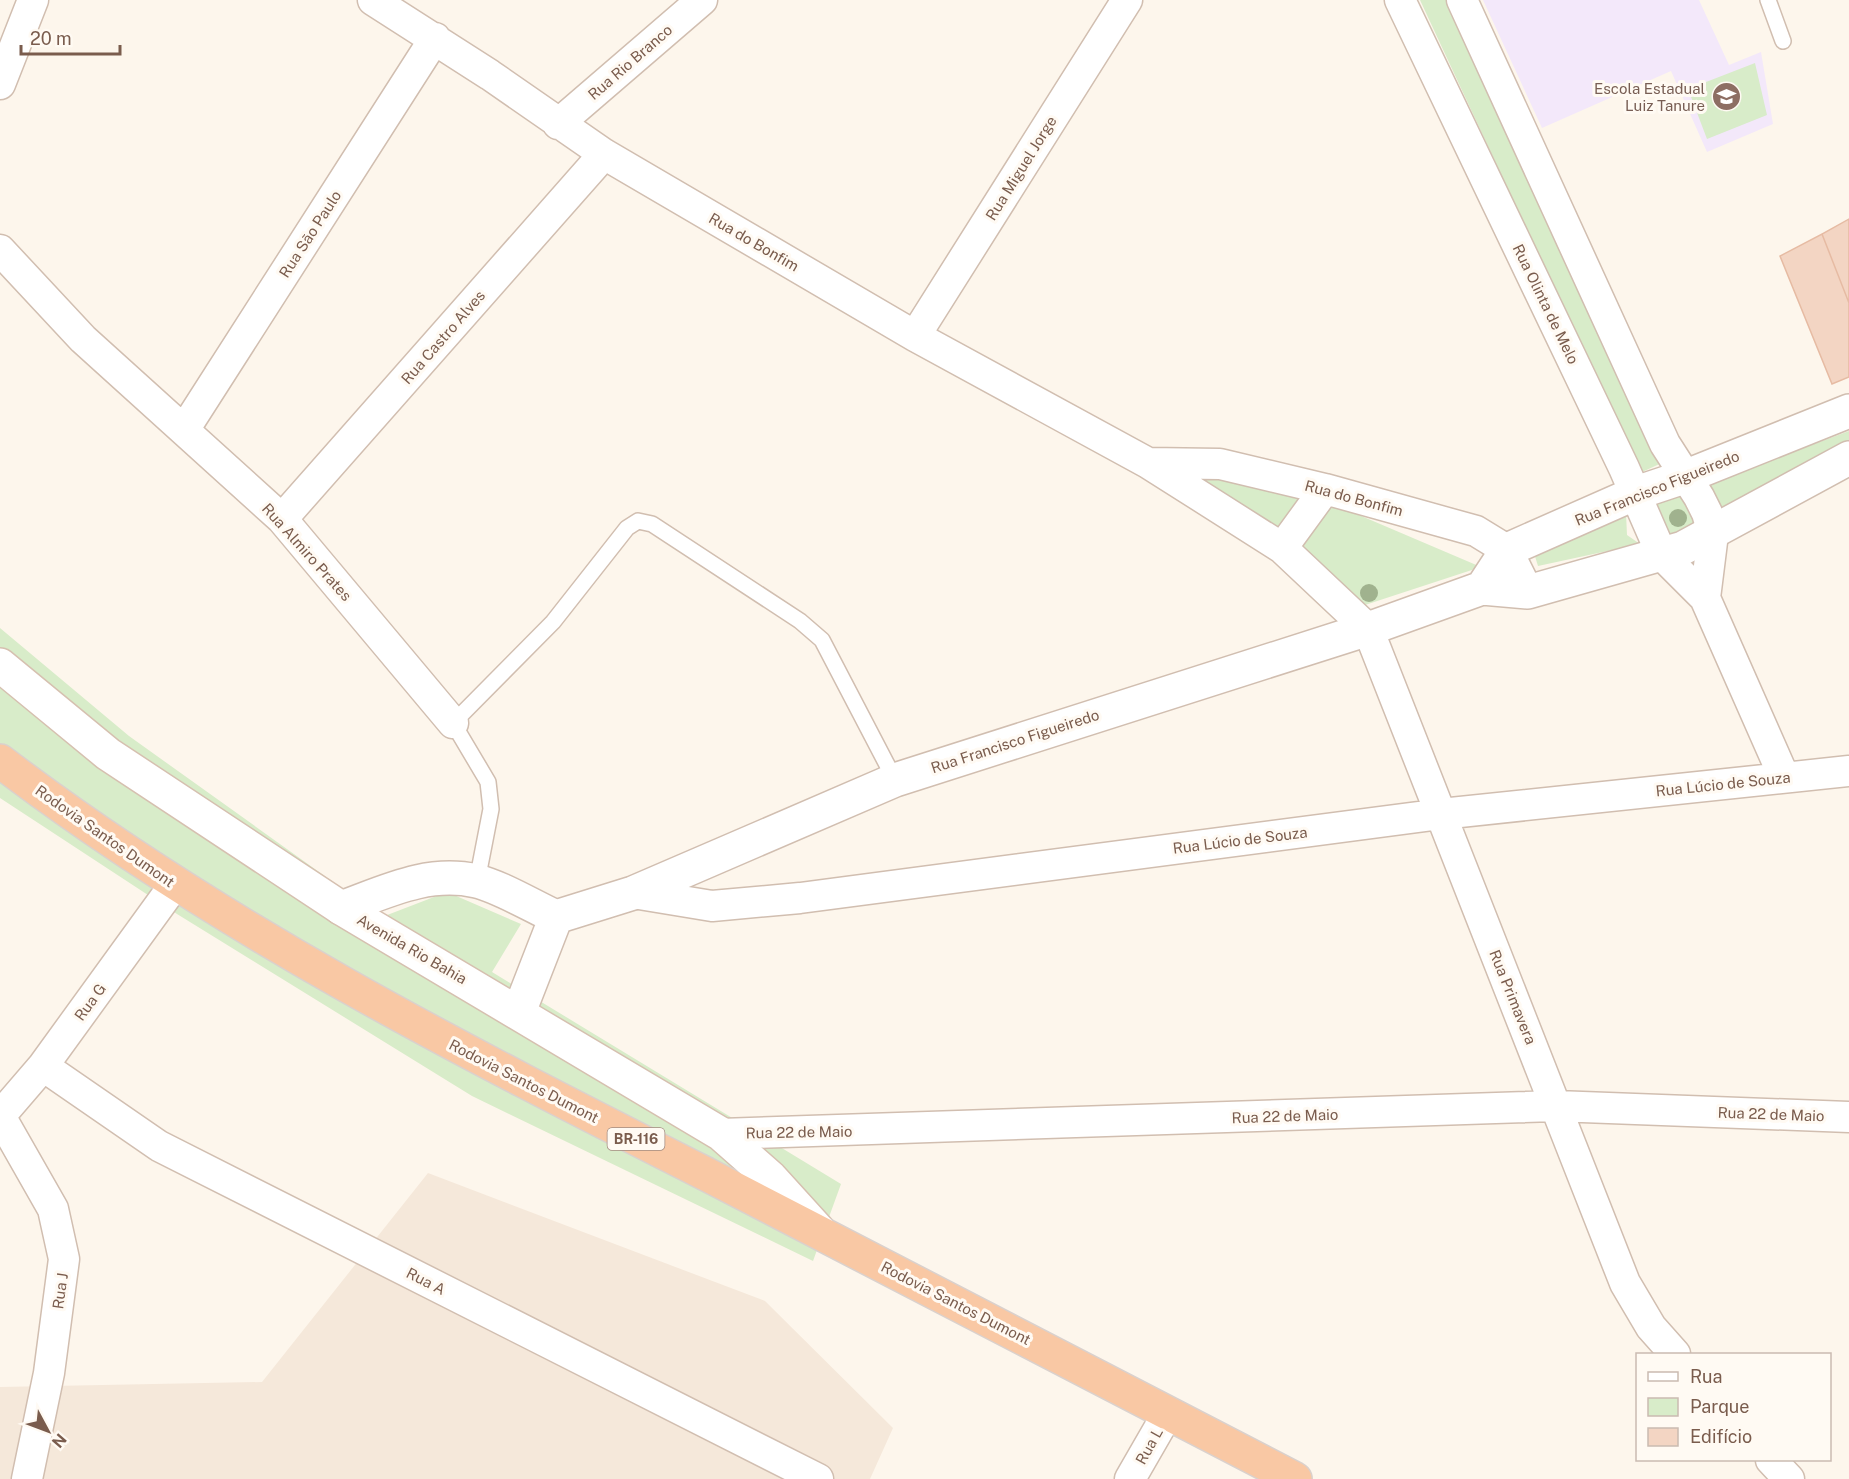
<svg xmlns="http://www.w3.org/2000/svg" width="1849" height="1479" font-family="'Public Sans',sans-serif">
<style>
.residential{fill:#f5e8da}
.education{fill:#f3e8fa}
.green{fill:#d8ecc9}
.building{fill:#f3d5c3;stroke:#e6bba3;stroke-width:1.5}
.lines{fill:none;stroke-linecap:round;stroke-linejoin:round}
.service-casing{stroke:#d1beb0;stroke-width:18}
.minor-casing{stroke:#d1beb0;stroke-width:33}
.tertiary-casing{stroke:#d1beb0;stroke-width:36}
.secondary-casing{stroke:#d6c0b0;stroke-width:36}
.trunk-casing{stroke:#dad1cd;stroke-width:36}
.service{stroke:#fff;stroke-width:15}
.minor{stroke:#fff;stroke-width:30}
.tertiary{stroke:#fff;stroke-width:33}
.secondary{stroke:#fff;stroke-width:33}
.trunk{stroke:#f9c8a4;stroke-width:33}
.tree{fill:#a0b28e}
.labels{text-anchor:middle;dominant-baseline:central;stroke-width:6;stroke-linejoin:round;paint-order:stroke}
.shield{fill:#fffaf3;stroke:#a28b7f;stroke-width:1.5}
.shield-label{font-size:14px;font-weight:bold;fill:#7a5c4d}
.street-label{font-size:15px;fill:#7a5c4d;stroke:#fffaf3}
.education-label{font-size:15px;fill:#785e54;stroke:#fffaf3;text-anchor:end}
</style>
<rect width="100%" height="100%" fill="#fdf6ec"/>
<!-- residential -->
<path class="residential" d="M428 1173 765 1301 893 1428 870 1479H0V1387L262 1382Z"/>
<!-- education -->
<path class="education" d="M1483 0H1699L1729 65 1761 52 1773 124 1707 152 1671 71 1542 128Z"/>
<!-- green -->
<path class="green" d="M1420 0H1454L1666 461 1640 473Z
M1755 63 1767 115 1707 139 1688 89Z
M1849 431V440L1722 518 1704 485Z
M1197 477 1305 492 1481 567 1365 605 1272 528Z
M1686 494 1700 522 1677 545 1650 516 1660 500Z
M1626 513 1627 535 1640 544 1538 566 1533 550Z
M0 628 129 736 382 917 447 892 521 924 492 972 841 1184 813 1261 472 1096 177 914 0 798Z"/>
<!-- building -->
<path class="building" d="M1849 219V303L1822 234Z
M1822 234 1849 303V377L1832 384 1780 256Z"/>
<g class="lines">
<defs>
<path id="service" d="M1768 0 1783 41
M477 881 491 809 488 782 453 723 553 622 627 528 638 521 652 524 800 621 822 640 895 780"/>
<path id="minor" d="M373 0 490 75 604 154 915 336 1148 463 1282 548 1368 629 1625 1283 1651 1327 1675 1354
M1400 0 1624 468 1662 555 1705 598 1784 777
M1462 0 1665 444 1699 497 1707 513 1713 534 1705 598
M0 84 33 0
M558 124 702 0
M0 250 83 339 282 519 453 723
M915 336 1127 0
M184 430 435 38
M1148 463 1220 464 1325 489 1476 531 1507 550 1528 592
M282 519 604 154
M1282 548 1325 489
M633 893 712 906 800 898 1441 814 1849 771
M43 1066 159 1146 818 1479
M0 1116 53 1209 64 1259 49 1373 27 1479
M0 1116 43 1066 175 884
M721 1134 1556 1106 1849 1117
M1771 1460 1789 1479
M1130 1479 1168 1413"/>
<path id="tertiary" d="M1482 588 1507 550 1636 493 1687 476 1849 411
M341 908C385 892 428 870 476 881 501 887 532 906 556 917
M556 917 633 893 895 780 1368 629 1482 588 1528 592 1683 548 1849 458
M519 1012 556 917"/>
<path id="secondary" d="M0 665 108 754 341 908 721 1134 771 1178 820 1232"/>
<path id="trunk" d="M0 761C218 927 463 1051 706 1174 903 1275 1099 1377 1295 1479"/>
</defs>
<!-- service casing -->
<use href="#service" class="service-casing"/>
<!-- minor casing -->
<use href="#minor" class="minor-casing"/>
<!-- tertiary casing -->
<use href="#tertiary" class="tertiary-casing"/>
<!-- secondary casing -->
<use href="#secondary" class="secondary-casing"/>
<!-- trunk casing -->
<use href="#trunk" class="trunk-casing"/>
<!-- service -->
<use href="#service" class="service"/>
<!-- minor -->
<use href="#minor" class="minor"/>
<!-- tertiary -->
<use href="#tertiary" class="tertiary"/>
<!-- secondary -->
<use href="#secondary" class="secondary"/>
<!-- trunk -->
<use href="#trunk" class="trunk"/>
</g>
<!-- trees -->
<g class="tree">
<circle cx="1678" cy="518" r="9"/>
<circle cx="1369" cy="593" r="9"/>
</g>
<!-- icons -->
<defs>
<symbol id="school-disc" viewBox="-11 -11 22 22"><circle r="9.5" fill="#8d6e63" stroke="#fffaf3"/><path d="M0-5L7-2L0 1L-7-2ZM-4 1L0 2.5L4 1V4Q0 6-4 4Z" fill="#fff"/></symbol>
</defs>
<g fill-rule="evenodd">
<use href="#school-disc" x="1710" y="80" width="33" height="33"/>
</g>
<g class="labels">
<!-- shield labels -->
<rect class="shield" x="607.5" y="1128" width="57" height="22" rx="4.5"/>
<g class="shield-label">
<text x="636" y="1139">BR-116</text>
</g>
<!-- street labels -->
<g class="street-label">
<text transform="translate(630 62) rotate(-41)">Rua Rio Branco</text>
<text transform="translate(1021 168) rotate(-58)">Rua Miguel Jorge</text>
<text transform="translate(310 234) rotate(-57)">Rua São Paulo</text>
<text transform="translate(754 242) rotate(30)">Rua do Bonfim</text>
<text transform="translate(1546 304) rotate(64)">Rua Olinta de Melo</text>
<text transform="translate(443 337) rotate(-49)">Rua Castro Alves</text>
<text transform="translate(1657 488) rotate(-22)">Rua Francisco Figueiredo</text>
<text transform="translate(1354 498) rotate(15)">Rua do Bonfim</text>
<text transform="translate(307 552) rotate(48)">Rua Almiro Prates</text>
<text transform="translate(1015 741) rotate(-18)">Rua Francisco Figueiredo</text>
<text transform="translate(1723 784) rotate(-6)">Rua Lúcio de Souza</text>
<text transform="translate(105 836) rotate(35)">Rodovia Santos Dumont</text>
<text transform="translate(1240 840) rotate(-7)">Rua Lúcio de Souza</text>
<text transform="translate(412 949) rotate(30)">Avenida Rio Bahia</text>
<text transform="translate(1513 997) rotate(68)">Rua Primavera</text>
<text transform="translate(90 1002) rotate(-54)">Rua G</text>
<text transform="translate(524 1081) rotate(27)">Rodovia Santos Dumont</text>
<text transform="translate(1771 1114) rotate(2)">Rua 22 de Maio</text>
<text transform="translate(1285 1116) rotate(-2)">Rua 22 de Maio</text>
<text transform="translate(799 1132) rotate(-1)">Rua 22 de Maio</text>
<text transform="translate(426 1281) rotate(27)">Rua A</text>
<text transform="translate(60 1291) rotate(-82)">Rua J</text>
<text transform="translate(956 1303) rotate(27)">Rodovia Santos Dumont</text>
<text transform="translate(1149 1446) rotate(-61)">Rua L</text>
</g>
<!-- education labels -->
<g class="education-label">
<text x="1705" y="88">Escola Estadual<tspan x="1705" dy="17">Luiz Tanure</tspan></text>
</g>
</g>
<!-- legend -->
<rect x="1636" y="1353" width="195" height="108" fill="#fffaf3" stroke="#cabbb1" stroke-width="1.5"/>
<rect x="1648" y="1372" width="30" height="9" fill="#ffffff" stroke="#cabbb1" stroke-width="1.5"/>
<text x="1690" y="1383" font-size="18" fill="#7a5c4d">Rua</text>
<rect x="1648" y="1398" width="30" height="18" fill="#d8ecc9" stroke="#cabbb1" stroke-width="1.5"/>
<text x="1690" y="1413" font-size="18" fill="#7a5c4d">Parque</text>
<rect x="1648" y="1428" width="30" height="18" fill="#f3d5c3" stroke="#cabbb1" stroke-width="1.5"/>
<text x="1690" y="1443" font-size="18" fill="#7a5c4d">Edifício</text>
<!-- north arrow -->
<g transform="translate(48 1431) rotate(131)" stroke="#fffaf3" stroke-width="4.5" paint-order="stroke">
<path d="M0-4.5L10 22L0 15L-10 22Z" fill="#7a5c4d"/>
<text y="-9" font-size="16" font-weight="bold" text-anchor="middle" fill="#7a5c4d">N</text>
</g>
<!-- scale -->
<path d="M21 45v9h99v-9" fill="none" stroke="#7a5c4d" stroke-width="3"/>
<text x="30" y="45" font-size="18" fill="#7a5c4d" stroke="#fffaf3" stroke-width="4.5" paint-order="stroke">20 m</text>
</svg>
